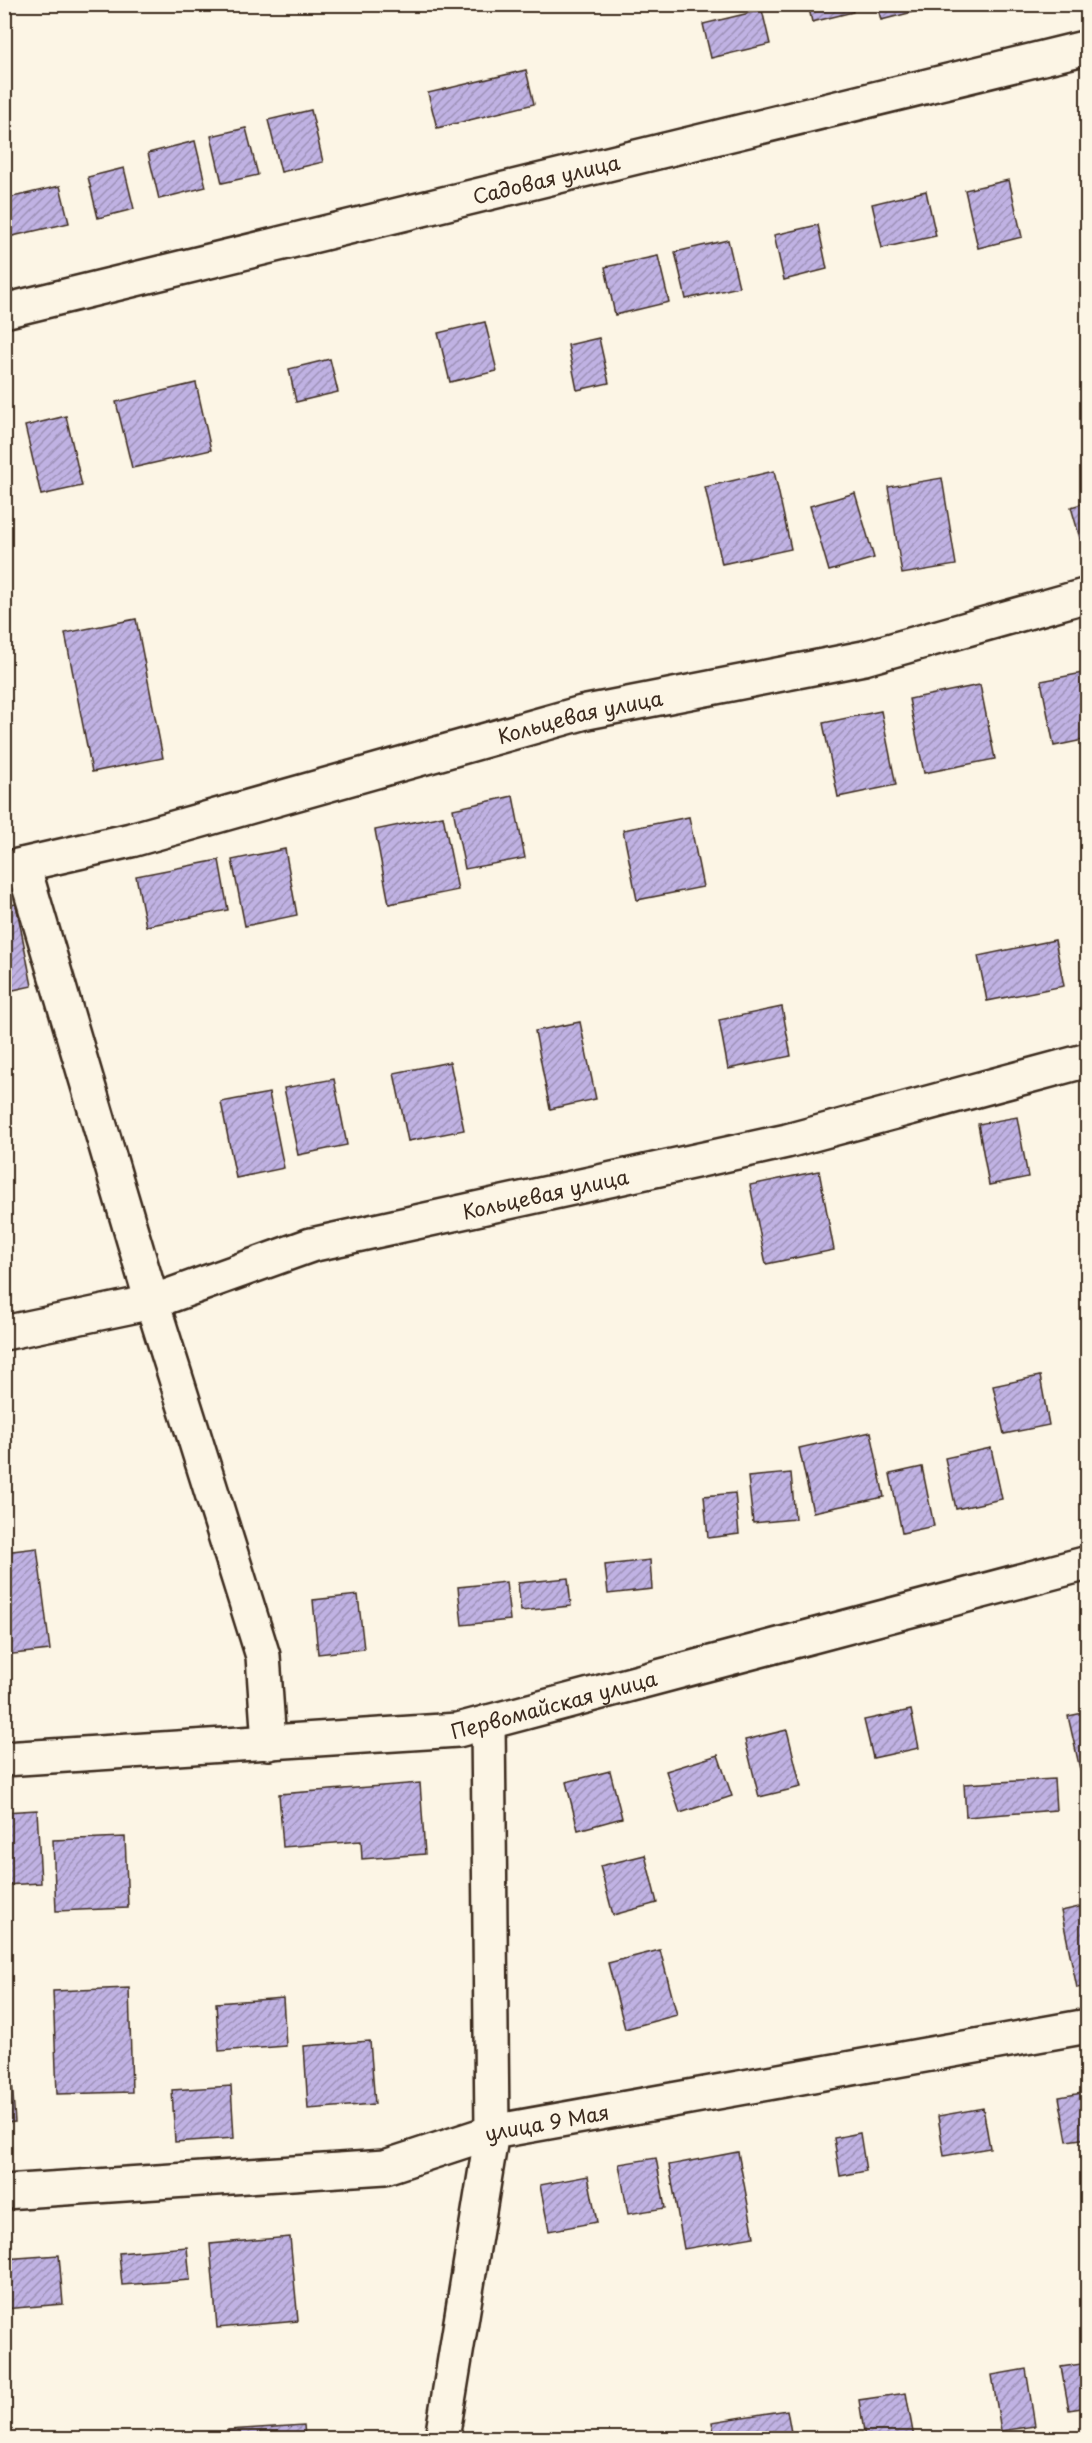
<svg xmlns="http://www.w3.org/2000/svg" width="1092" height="2443" font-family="'Playpen Sans',sans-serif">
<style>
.building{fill:url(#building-hatch);stroke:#3b2a1e;stroke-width:1.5}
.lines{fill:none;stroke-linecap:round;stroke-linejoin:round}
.minor-casing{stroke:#3b2a1e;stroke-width:38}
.minor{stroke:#fcf5e5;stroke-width:33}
.labels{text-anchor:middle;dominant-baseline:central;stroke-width:5;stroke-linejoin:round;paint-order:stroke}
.street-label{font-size:20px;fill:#3b2a1e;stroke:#fcf5e5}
</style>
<defs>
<pattern id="building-hatch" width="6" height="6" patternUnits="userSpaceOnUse" patternTransform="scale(1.5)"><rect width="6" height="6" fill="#c0b2e3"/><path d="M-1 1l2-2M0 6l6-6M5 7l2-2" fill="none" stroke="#9d91b7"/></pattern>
</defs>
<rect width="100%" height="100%" fill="#fcf5e5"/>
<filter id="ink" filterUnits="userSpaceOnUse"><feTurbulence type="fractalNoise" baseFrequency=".0167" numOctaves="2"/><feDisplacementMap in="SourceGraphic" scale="12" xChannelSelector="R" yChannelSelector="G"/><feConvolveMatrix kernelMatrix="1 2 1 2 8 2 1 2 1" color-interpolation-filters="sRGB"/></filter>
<g filter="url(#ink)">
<!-- building -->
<path class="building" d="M808 4H851L853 12 812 22Z
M877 4H924L925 9 881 20Z
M762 10 770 44 711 58 703 24Z
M526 70 534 104 437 128 428 93Z
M311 110 323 162 281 172 268 120Z
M246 128 258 175 222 183 211 136Z
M195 141 206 187 159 199 148 153Z
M124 168 134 209 98 218 88 177Z
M1009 180 1022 237 978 248 965 190Z
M60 186 69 223 4 238V199Z
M926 191 936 236 882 248 872 204Z
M818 225 827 269 784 280 774 235Z
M728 240 739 287 686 299 675 252Z
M658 256 669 302 615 315 605 267Z
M485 322 497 371 450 382 438 333Z
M599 338 609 383 577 390 568 345Z
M330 359 338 392 296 402 289 369Z
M196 383 211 450 132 468 116 402Z
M66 416 82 486 41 495 25 426Z
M774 471 791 549 722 564 705 487Z
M942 478 956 565 902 574 888 487Z
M855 493 874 558 829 571 810 506Z
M1088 502V548L1083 549 1071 507Z
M136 619 163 758 92 772 65 633Z
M1088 672V739L1054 746 1041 681Z
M980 685 995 759 924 773 909 699Z
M881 711 896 785 838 797 823 723Z
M513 796 525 858 465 869 453 809Z
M443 816 458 890 389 904 375 830Z
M689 817 703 887 637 900 623 830Z
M285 849 297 915 245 926 232 860Z
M219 860 228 910 146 926 136 876Z
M16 904 32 986 4 992V906Z
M1055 940 1064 986 987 1001 978 956Z
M782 1007 791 1056 728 1069 719 1020Z
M580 1022 596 1099 550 1109 535 1031Z
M450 1062 464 1130 408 1141 394 1073Z
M334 1079 347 1145 298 1155 284 1088Z
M269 1093 284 1168 236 1178 221 1102Z
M1017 1117 1028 1177 989 1185 978 1124Z
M819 1171 834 1250 766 1264 750 1185Z
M1040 1376 1049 1425 1004 1434 993 1386Z
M871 1432 884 1497 813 1512 799 1448Z
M991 1448 1002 1499 956 1509 945 1458Z
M922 1467 934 1526 902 1533 890 1474Z
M791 1473 795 1519 753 1523 748 1477Z
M735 1493 739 1534 708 1538 704 1496Z
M37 1548 50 1650 4 1655V1552Z
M650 1560 652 1589 608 1594 605 1565Z
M568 1578 571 1606 521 1611 518 1583Z
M506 1582 510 1620 462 1625 458 1587Z
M358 1595 364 1649 318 1654 313 1600Z
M911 1710 919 1748 873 1758 864 1720Z
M1088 1712V1805L1068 1716Z
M787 1730 801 1787 759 1797 745 1740Z
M718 1755 732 1796 680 1813 666 1771Z
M610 1771 622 1818 578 1830 566 1782Z
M1054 1779 1056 1810 966 1817 964 1784Z
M420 1783 425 1854 362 1859 361 1841 283 1847 279 1794Z
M37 1810 41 1883 4 1885V1812Z
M125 1837 128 1908 56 1911 53 1840Z
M645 1855 657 1903 613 1915 600 1866Z
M1088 1905V1986L1077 1988 1061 1911Z
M660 1950 677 2015 625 2029 608 1963Z
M129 1988 132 2092 57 2094 53 1991Z
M283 1998 286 2046 219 2051 216 2003Z
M370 2041 375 2104 308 2109 304 2046Z
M4 2053H10L15 2122 4 2123Z
M231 2086 234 2138 175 2142 172 2090Z
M1088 2092V2138L1067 2141 1059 2097Z
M983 2108 990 2148 944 2156 938 2116Z
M860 2133 866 2171 840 2176 834 2138Z
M738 2152 754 2237 684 2249 669 2165Z
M656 2158 665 2208 628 2214 619 2164Z
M588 2176 597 2222 549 2231 540 2185Z
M290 2237 298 2321 217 2328 210 2244Z
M187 2247 190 2280 122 2285 119 2253Z
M59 2255 63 2304 4 2309V2259Z
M1088 2363V2407L1069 2410 1061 2367Z
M1026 2369 1035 2426 1001 2431 992 2375Z
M906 2393 914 2438H865L859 2400Z
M787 2410 792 2438H715L712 2422Z
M304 2425 305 2438H228V2430Z"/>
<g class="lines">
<defs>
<g id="minor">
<path id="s1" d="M4 311 1088 47"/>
<path d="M23 865 152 1302 263 1656 269 1743"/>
<path id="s2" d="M4 869 131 840 582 713 864 658 1088 595"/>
<path id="s3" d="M4 1333 152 1302 311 1245 787 1141 1088 1060"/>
<path id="s4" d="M4 1759 458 1730 1088 1563"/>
<path id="s5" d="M4 2192 385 2167 492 2132 1088 2026"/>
<path d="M442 2438 492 2132 488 1722"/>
</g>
</defs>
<!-- minor casing -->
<use href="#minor" class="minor-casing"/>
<!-- minor -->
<use href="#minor" class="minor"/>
</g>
</g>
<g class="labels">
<!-- street labels -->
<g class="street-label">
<text stroke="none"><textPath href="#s1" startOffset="558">Садовая улица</textPath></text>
<text stroke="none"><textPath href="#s2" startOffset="596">Кольцевая улица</textPath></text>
<text stroke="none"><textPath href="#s3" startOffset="560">Кольцевая улица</textPath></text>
<text stroke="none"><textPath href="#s4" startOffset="554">Первомайская улица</textPath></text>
<text stroke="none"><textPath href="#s5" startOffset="550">улица 9 Мая</textPath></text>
</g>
</g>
<!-- margin -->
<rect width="1092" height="2443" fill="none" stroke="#fcf5e5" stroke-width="24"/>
<rect x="12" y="12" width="1068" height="2419" fill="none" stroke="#3b2a1e" stroke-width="2" filter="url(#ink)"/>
</svg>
